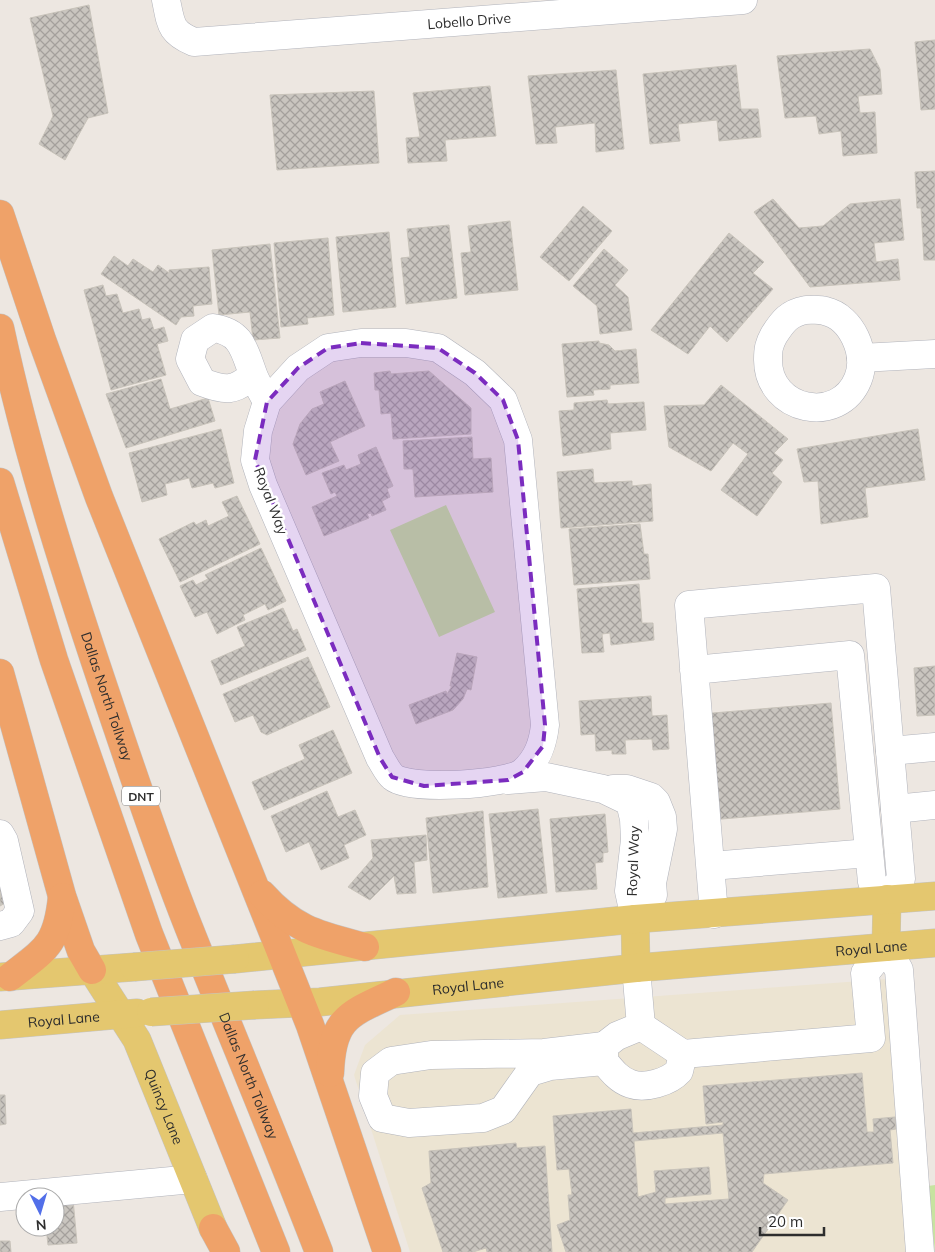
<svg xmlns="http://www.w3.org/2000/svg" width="935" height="1252" font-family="Mulish,sans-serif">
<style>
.education{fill:#ece4d2}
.pitch{fill:#c7e3a0}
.building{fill:url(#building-cross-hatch);stroke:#c8c3ba;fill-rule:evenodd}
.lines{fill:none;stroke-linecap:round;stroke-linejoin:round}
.minor-casing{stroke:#b1b3bb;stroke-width:29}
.major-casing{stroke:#c4c4c4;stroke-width:29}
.highway-casing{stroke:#c4c4c4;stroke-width:29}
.minor{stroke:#fff;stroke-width:28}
.major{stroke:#e4c76f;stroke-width:28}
.highway{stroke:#efa269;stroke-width:28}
.major-bridge-casing{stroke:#c4c4c4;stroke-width:29;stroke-linecap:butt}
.major-bridge{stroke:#e4c76f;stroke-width:28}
.marked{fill:#7b2cbf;fill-opacity:0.2;stroke:#7b2cbf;stroke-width:4;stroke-dasharray:10 6;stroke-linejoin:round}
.labels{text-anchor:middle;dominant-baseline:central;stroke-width:5;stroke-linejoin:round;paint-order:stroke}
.shield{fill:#fff;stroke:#6c6c6c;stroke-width:1}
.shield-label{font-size:12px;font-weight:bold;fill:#2d2d2d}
.street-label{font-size:14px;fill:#2d2d2d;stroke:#fff}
</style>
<defs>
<pattern id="building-cross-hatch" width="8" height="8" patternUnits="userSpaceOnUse" patternTransform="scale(1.25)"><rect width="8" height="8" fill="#c9c5bf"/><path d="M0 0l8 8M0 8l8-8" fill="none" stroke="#a4a09c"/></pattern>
</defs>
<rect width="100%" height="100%" fill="#ede7e1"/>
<!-- education -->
<path class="education" d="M888 979 919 1252H410L354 1075 365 1045 400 1015Z"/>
<!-- pitch -->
<path class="pitch" d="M446 505 495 612 439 637 390 530Z
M935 1185V1252L928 1186Z"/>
<!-- building -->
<path class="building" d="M89 5 108 113 88 118 65 160 39 144 53 116 30 18Z
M935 40V109L921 110 915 42Z
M870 49 880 69 882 94 858 96 860 113 875 112 877 153 843 156 841 131 819 134 816 116 785 118 777 56Z
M736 65 741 109H758L761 137 719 141 717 120 678 124 680 141 650 144 643 74Z
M616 70 624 149 596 152 595 123 555 127 557 143 536 144 528 76Z
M490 86 496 136 445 140 447 161 408 163 406 138 420 137 413 93Z
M374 91 379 163 277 170 270 95Z
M935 171V260H924L921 208H917L915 172Z
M773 199 799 228 823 226 850 204 900 199 904 240 874 243 876 262 898 259 900 280 810 287 754 212Z
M583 206 612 231 569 281 540 257Z
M510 221 518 290 465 295 461 253 471 252 468 226Z
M449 225 457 298 406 304 401 258 410 257 407 229Z
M389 232 396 307 343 312 336 237Z
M729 233 764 262 753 273 773 289 727 342 710 326 688 354 651 330Z
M328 238 334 315 307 318 308 324 281 327 274 243Z
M270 244 280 338 253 340 250 312 219 315 212 250Z
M604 249 628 270 615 285 628 297 632 330 600 334 597 306 573 286Z
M114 256 128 266 133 259 153 272 158 265 169 273V270L209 267 212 304 193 306 194 316 181 317 176 325 101 274Z
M103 285 106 296 117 294 123 313 139 309 142 320 150 318 154 330 164 327 168 341 157 344 166 375 111 390 84 290Z
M599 341V343L609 345 615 351 636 349 639 383 610 385V389L593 390 594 395 567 397 562 344Z
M390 371 391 374 429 371 471 408V434L393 439 391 413 381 414 379 390H375L374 373Z
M161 379 170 409 208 398 215 421 126 448 106 394Z
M345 381 365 426 330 442 339 461 306 475 293 444 300 424 312 409 324 404 320 392Z
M721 385 788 439 774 453 783 460 772 473 782 482 757 516 721 490 748 454 733 443 711 471 669 447 664 406 704 405Z
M607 400 608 404 644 402 646 430 610 433 611 449 563 456 559 411 574 410V403Z
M221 429 234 483 215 488 213 483 192 488 189 478 165 484 167 495 142 502 129 453Z
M918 429 925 480 865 488 868 517 821 524 818 481 804 482 797 449Z
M472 437 473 459 491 458 493 492 415 497 413 469H404L403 441Z
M376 447 393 486 387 489 390 497 382 501 386 510 372 516 371 513 367 514 369 518 324 536 312 507 337 496 335 492 331 494 322 473 344 465 346 470 361 464 358 455Z
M593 469 594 483 632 481V486L651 484 653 521 561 528 557 472Z
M237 496 260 544 180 582 159 539 194 522 196 525 206 520 208 526 229 516 222 502Z
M640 524 644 554H648L650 579 574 585 569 529Z
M261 548 286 601 268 610 265 604 243 615 245 620 217 634 207 612 195 617 180 586 193 580 196 585 208 579 205 575Z
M639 584 642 623H653L654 640 611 645 610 633 602 634 604 652 582 653 577 589Z
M283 608 293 631 297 629 306 650 221 685 211 661 245 646 237 627Z
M457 653 477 657 471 690 467 689 463 699 453 710 416 724 409 705 446 691 447 694 452 686H450Z
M308 657 330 707 267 735 261 732 253 715 235 722 223 694Z
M935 666V715L917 716 914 668Z
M651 696 652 716 667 715 669 749 653 750 652 739 625 740 626 754H612V750L596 751 595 734 581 735 579 701Z
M831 703 840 809 710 820 701 714Z
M333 730 352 773 264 810 252 782 305 759 299 745Z
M327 791 338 817 355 810 366 835 344 845 349 858 321 870 309 842 286 852 271 816Z
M538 809 547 893 498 898 489 814Z
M483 811 488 887 433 893 426 818Z
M605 814 608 852 603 853V862L595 863 597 889 556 892 550 819Z
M426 835 427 860 414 862 416 893 397 894 394 876 370 900 348 887 373 858 371 840Z
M0 863 7 902 0 906Z
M862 1073 867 1132H874L873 1119 895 1117 896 1129 890 1130 893 1163 764 1174 763 1183 788 1200 752 1252H566L557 1225 570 1220 568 1195H572L569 1169 557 1170 553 1116 631 1109 633 1133 723 1125V1122L706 1124 703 1086ZM723 1133 729 1199 665 1204V1198L711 1194 709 1167 654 1171 656 1192 638 1197 634 1141Z
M0 1095H5L6 1124 0 1125Z
M516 1143 517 1148 545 1146 552 1252H487L486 1248 473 1252H443L422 1188 431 1183 429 1151Z
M73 1199 77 1243 48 1245 46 1227H55V1213L60 1212V1200Z
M0 1241H10L11 1252H0Z"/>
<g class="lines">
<defs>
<g id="minor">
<path id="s1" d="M166 0C171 24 170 32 194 42L743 0"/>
<path d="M806 310C812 310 819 309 825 311 852 317 868 354 858 379 839 426 768 411 768 360 768 349 769 344 774 335 783 321 789 313 806 310Z"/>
<path d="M361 343H406L438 348 475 373 503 400 518 440 545 725C543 743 538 759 523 772 507 785 409 791 393 777 388 773 384 764 380 758L263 485 255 460 258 431 267 402 298 368 328 348Z"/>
<path d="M861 358 935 354"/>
<path d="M253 375C234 392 225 391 202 382L190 359 195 340 213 328C242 332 244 350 253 374 256 383 263 393 267 402"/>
<path d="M694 670 850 655 872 882 887 899 901 879 876 588 689 605 714 914"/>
<path d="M890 751 935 747"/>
<path d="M508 780 546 777 603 789 630 802 634 819 635 840 629 891 635 919"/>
<path d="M613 789H627L651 797 656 802 662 817 663 829 652 883 653 895 635 919"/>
<path d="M895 809 935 805"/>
<path d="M0 834 4 841 20 911 11 923 0 926"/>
<path d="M711 866 869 853"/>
<path d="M636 968 641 1026"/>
<path d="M641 1026 683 1054 871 1038 865 973 886 947 899 970 920 1252"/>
<path d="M641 1026 617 1036 604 1046V1061C612 1071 619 1080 631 1084 645 1089 669 1082 679 1071L683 1054"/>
<path d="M604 1061 550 1066 530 1072 503 1110 483 1118 409 1123 382 1118 373 1096 375 1073 391 1061 431 1055 544 1053 604 1046"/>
<path d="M0 1197 193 1179"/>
</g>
<g id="major">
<path d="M635 919 636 968"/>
<path d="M886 947 887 899"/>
<path d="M235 959 635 919 935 896"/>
<path id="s2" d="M92 970 137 1040 213 1228"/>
<path d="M0 977 134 967"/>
<path id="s3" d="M255 1005 320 1002 636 968 935 943"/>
<path id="s4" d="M0 1025 137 1013"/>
</g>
<g id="highway">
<path d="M0 214 42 340 99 497 310 1025 387 1252"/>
<path id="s5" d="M0 328C28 459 70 588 113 715 137 786 161 858 189 928 232 1036 277 1143 319 1252"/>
<path d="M0 482 54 660 149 934 276 1252"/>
<path d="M0 673 62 896 81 951 92 970"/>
<path d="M262 894C295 931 320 935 365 947"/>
<path d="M10 977C46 949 57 945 62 897"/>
<path d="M330 1073C332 1017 349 1014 396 992"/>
<path d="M213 1228 226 1252"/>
</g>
</defs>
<!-- minor casing -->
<use href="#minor" class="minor-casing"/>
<!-- major casing -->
<use href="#major" class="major-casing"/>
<!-- highway casing -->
<use href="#highway" class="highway-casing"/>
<!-- minor -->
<use href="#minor" class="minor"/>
<!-- major -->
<use href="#major" class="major"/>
<!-- highway -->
<use href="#highway" class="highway"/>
<defs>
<path id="major-bridge" d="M134 967 235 959
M151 1012 255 1005"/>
</defs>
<!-- major-bridge casing -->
<use href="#major-bridge" class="major-bridge-casing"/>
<!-- major-bridge -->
<use href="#major-bridge" class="major-bridge"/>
</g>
<!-- marked area -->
<path class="marked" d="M361 343 438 348 475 373 503 400 518 440 545 725 543 746 523 772 508 780 424 786 392 777 380 758 255 460 267 402 298 368 328 348Z"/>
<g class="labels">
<!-- shield labels -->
<rect class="shield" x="122" y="786.5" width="38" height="19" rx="4"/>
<g class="shield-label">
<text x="141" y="796">DNT</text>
</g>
<!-- street labels -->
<g class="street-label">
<text stroke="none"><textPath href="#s1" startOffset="330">Lobello Drive</textPath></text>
<text transform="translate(271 501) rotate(69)">Royal Way</text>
<text stroke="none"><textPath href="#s5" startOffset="384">Dallas North Tollway</textPath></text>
<text transform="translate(633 861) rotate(-88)">Royal Way</text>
<text stroke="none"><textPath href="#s3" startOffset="619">Royal Lane</textPath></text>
<text stroke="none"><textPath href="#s3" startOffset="214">Royal Lane</textPath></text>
<text stroke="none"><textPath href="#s4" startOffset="64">Royal Lane</textPath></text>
<text stroke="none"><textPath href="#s5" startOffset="789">Dallas North Tollway</textPath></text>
<text stroke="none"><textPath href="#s2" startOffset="155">Quincy Lane</textPath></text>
</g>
</g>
<!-- north arrow -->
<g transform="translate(40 1212) rotate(175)"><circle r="24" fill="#ffffff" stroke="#ababab"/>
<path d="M0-4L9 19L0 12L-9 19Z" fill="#526fe9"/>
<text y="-8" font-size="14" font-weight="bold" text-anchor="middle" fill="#2d2d2d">N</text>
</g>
<!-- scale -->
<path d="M760 1227v8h64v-8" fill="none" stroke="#2d2d2d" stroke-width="2.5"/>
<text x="768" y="1227" font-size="15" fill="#2d2d2d" stroke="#ffffff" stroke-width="4" paint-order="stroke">20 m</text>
</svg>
